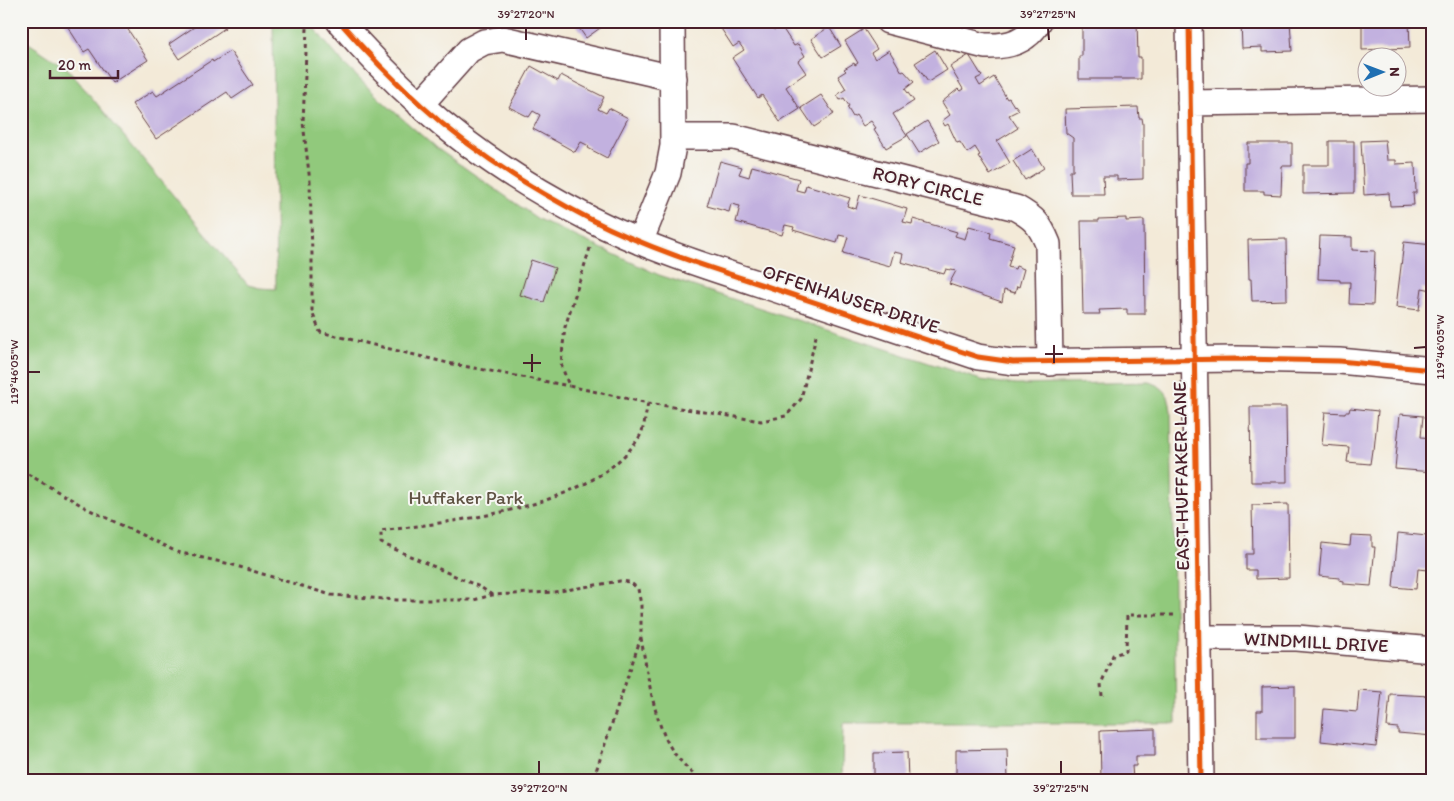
<svg xmlns="http://www.w3.org/2000/svg" width="1454" height="801" font-family="Itim,sans-serif">
<style>
.green{fill:#91c97c;stroke:#6e7454}
.building{fill:#c2b1df}
.lines{fill:none;stroke-linecap:round;stroke-linejoin:round}
.minor-casing{stroke:#633d45;stroke-width:28}
.path{stroke:#633d45;stroke-width:3;stroke-dasharray:4 4;stroke-linecap:butt}
.minor{stroke:#fff;stroke-width:25}
.cycleway-casing{stroke:#f6f6f2;stroke-width:8}
.cycleway{stroke:#e8590c;stroke-width:5}
.ticks{fill:none;stroke:#4a1f2b;stroke-width:2}
.labels{text-anchor:middle;dominant-baseline:central;stroke-width:4;stroke-linejoin:round;paint-order:stroke}
.street-label{font-size:19px;fill:#4a1f2b;stroke:#f6f6f2}
.park-label{font-size:19px;fill:#5f5243;stroke:#f6f6f2}
.neatline{fill:none;stroke:#4a1f2b;stroke-width:2}
.ticks-label{font-size:12px;text-anchor:middle;fill:#4a1f2b}
</style>
<rect width="100%" height="100%" fill="#f6f6f2"/>
<filter id="ink" filterUnits="userSpaceOnUse"><feTurbulence type="fractalNoise" baseFrequency=".02" numOctaves="2"/><feDisplacementMap in="SourceGraphic" scale="10" xChannelSelector="R" yChannelSelector="G"/><feConvolveMatrix kernelMatrix="1 2 1 2 8 2 1 2 1" color-interpolation-filters="sRGB"/></filter>
<filter id="wash" filterUnits="userSpaceOnUse"><feTurbulence type="fractalNoise" baseFrequency=".0096" numOctaves="4" result="noise"/><feDisplacementMap in="SourceGraphic" scale="20" xChannelSelector="R" yChannelSelector="G"/><feGaussianBlur stdDeviation="1.12" result="paint"/><feColorMatrix in="noise" values="0 0 0 0 0 0 0 0 0 0 0 0 0 0 0 0 0 1.4 0 .05"/><feComposite in="paint" operator="in"/></filter>
<g filter="url(#wash)">
<rect width="100%" height="100%" fill="#f3ead8"/>
<!-- green -->
<path class="green" d="M273 21H308L342 62 381 100 435 147 538 219 659 275 981 380 1016 385 1149 382C1166 388 1169 394 1171 412L1176 723H843L842 780H21V38L68 69 248 285 260 288 276 289Z"/>
<g id="blocks">
<!-- building -->
<path class="building" d="M64 21H114L117 26 123 22 148 60 112 83 89 49 84 52Z
M203 21H220L225 28 179 59 169 44Z
M574 21H610L586 38Z
M730 21H771L770 22 774 30 781 26 794 46 798 44 805 56 798 61 806 73 786 87 800 109 780 122 762 95 758 98 732 58 744 50 739 43 733 47 720 27Z
M1082 21H1137L1138 57H1141V79H1079V56H1082Z
M1241 21H1290L1292 51 1262 52V47L1242 48Z
M1362 21H1409L1410 48 1362 50Z
M829 27 841 46 823 57 811 39Z
M864 29 877 49 871 53 875 59 889 50 902 72 904 71 914 82 905 89 914 101 893 114 907 136 886 148 874 129 876 128 871 121 863 126 856 115 853 117 847 107 849 106 844 98 840 100 837 95 846 89 838 76 846 71 844 69 854 63 855 65 858 63 845 41Z
M935 50 947 70 928 82 915 63Z
M230 51 253 85 232 99 227 92 156 139 132 104 153 91 157 96 212 60 213 62Z
M969 55 982 76 976 79 980 86 994 77 1007 99 1009 98 1014 106 1015 105 1019 110 1009 115 1018 128 997 141 1010 163 990 175 978 156 980 155 975 147 967 153 960 142 957 143 948 124 945 126 942 121 950 115 942 102 958 89 960 91 963 89 950 67Z
M531 66 558 81 561 75 578 84 604 97 598 109 606 113 609 108 628 118 607 158 588 148 589 146 581 142 575 152 559 143 533 129 540 115 533 111 529 117 509 107Z
M821 95 834 114 814 127 801 108Z
M1138 107 1139 118H1142L1143 124V179L1117 180V176H1103L1104 194H1071L1070 171H1073V138L1066 133 1065 109Z
M927 121 939 141 919 153 907 134Z
M1385 140 1387 160H1396V164L1415 163 1416 193H1413L1414 205 1390 206 1389 193 1364 195 1361 141Z
M1329 141H1354V193L1303 194V165H1329Z
M1248 143H1292V166H1282L1281 195 1264 194V191H1245V163H1248Z
M1032 149 1044 168 1025 180 1013 161Z
M720 161 742 167 739 174 749 177 752 166 799 179 796 190 804 192 806 185 850 198 847 206 856 209 860 195 907 209 903 222 912 224 913 219 957 232 955 236 965 239 969 226 991 232 990 238 1014 245 1008 267 1015 269 1016 266 1024 269 1019 287 1017 286 1015 293 1004 290 1002 302 949 284 956 271 946 269 944 274 901 262 903 254 894 252 890 266 843 253 848 237 839 235 837 243 793 230 794 227 785 225 782 235 736 222 740 206 731 204 729 212 707 206Z
M1126 218V221L1144 220 1145 314H1127V309L1099 310 1100 314H1083L1081 221H1099V219Z
M1320 236 1352 237V250L1375 251 1373 305 1349 304 1350 282H1340V280L1318 279Z
M1286 239 1287 300 1252 301 1251 279H1249L1248 240Z
M1404 242 1433 245 1432 290 1422 288 1419 310 1396 307Z
M531 260 555 268 544 302 520 295Z
M1250 407H1286L1287 482H1251Z
M1350 408 1378 411 1374 450H1372L1370 464 1347 462 1349 447 1322 445 1325 412 1345 413V412H1349Z
M1400 414 1423 416 1421 437 1432 438 1433 472 1395 469Z
M1288 504 1289 578 1256 579V570H1246V554H1253L1252 505Z
M1428 523 1433 524V567L1430 566 1429 570 1418 569 1416 589 1393 587 1398 533 1427 536Z
M1351 535 1372 536V547H1375L1371 586 1344 584V581L1339 580V578L1319 576 1322 543 1350 546Z
M1295 686V738H1257V711H1262V687Z
M1359 690 1382 692 1376 747 1321 741 1324 709 1357 712Z
M1390 694 1430 696 1429 700 1433 701V736L1398 733V728L1387 727Z
M1155 729V756H1136V766H1132L1133 780H1101L1100 731Z
M1007 749 1008 780H956V750Z
M907 752 908 780H874V753Z"/>
</g>
</g>
<g filter="url(#ink)">
<use href="#blocks" fill-opacity="0" stroke="#633d45" stroke-width="1"/>
<g class="lines">
<defs>
<path id="minor" d="M339 21C365 51 392 79 421 105 471 151 530 188 590 219 645 247 704 266 763 285 835 309 906 333 978 357L1013 362 1237 359 1339 361 1433 370
M888 21 985 46C1008 47 1027 42 1039 21
M1189 21 1201 780
M1190 103 1433 99
M420 105 469 50 484 42 503 39 673 78
M674 137H734L1016 208C1034 218 1040 224 1048 244L1050 363
M640 242 668 173 673 146 672 21
M1199 638H1297L1433 650"/>
</defs>
<!-- minor casing -->
<use href="#minor" class="minor-casing"/>
<!-- path -->
<path class="path" d="M307 28 303 122 310 182 312 255V312L320 332 448 363 569 386
M590 248 565 327 561 364 569 386 648 403 761 421 786 416 801 399 817 332
M21 470 86 508 177 552 230 564 331 595 397 600H474L492 595 554 592 620 581 630 582 638 589 641 605V637L593 780
M492 595 482 588 381 543V531C458 520 590 510 638 439 645 429 645 415 648 403
M641 638C647 671 653 716 669 745 677 759 689 770 700 780
M1102 696 1101 684 1113 655 1126 651 1127 615H1174"/>
<!-- minor -->
<use href="#minor" class="minor"/>
<defs>
<path id="cycleway" d="M339 21C365 51 392 79 421 105 471 151 530 188 590 219 645 247 704 266 763 285 835 309 906 333 978 357L1013 362 1237 359 1339 361 1433 370
M1189 21 1201 780"/>
</defs>
<!-- cycleway casing -->
<use href="#cycleway" class="cycleway-casing"/>
<!-- cycleway -->
<use href="#cycleway" class="cycleway"/>
</g>
</g>
<!-- ticks -->
<path class="ticks" d="M526 28V40M1048 28 1049 40M1054 345V363M1414 348 1426 347M532 354V372M1045 354H1063M523 363H541M28 372H40M539 761V774M1061 761V774"/>
<g class="labels">
<!-- street labels -->
<g class="street-label">
<text transform="translate(928 186) rotate(14)">RORY CIRCLE</text>
<text transform="translate(851 299) rotate(18)">OFFENHAUSER DRIVE</text>
<text transform="translate(1181 476) rotate(-91)">EAST HUFFAKER LANE</text>
<text transform="translate(1316 642) rotate(3)">WINDMILL DRIVE</text>
</g>
<!-- park labels -->
<g class="park-label">
<text x="466" y="497">Huffaker Park</text>
</g>
</g>
<!-- margin -->
<rect width="1454" height="801" fill="none" stroke="#f6f6f2" stroke-width="55"/>
<!-- north arrow -->
<g transform="translate(1382 72) rotate(89)"><circle r="24" fill="#f6f6f2" stroke="#b1a0a2"/>
<path d="M0-4L9 19L0 12L-9 19Z" fill="#1f6fb2"/>
<text y="-8" font-size="14" font-weight="bold" text-anchor="middle" fill="#4a1f2b">N</text>
</g>
<!-- scale -->
<path d="M50 70v8h68v-8" fill="none" stroke="#4a1f2b" stroke-width="2.5"/>
<text x="58" y="70" font-size="15" fill="#4a1f2b" stroke="#f6f6f2" stroke-width="4" paint-order="stroke">20 m</text>
<rect x="28" y="28" width="1398" height="746" class="neatline"/>
<g class="ticks-label">
<text x="526" y="18">39°27'20"N</text>
<text x="1048" y="18">39°27'25"N</text>
<text transform="translate(1440 347) rotate(-90)" y="4">119°46'05"W</text>
<text transform="translate(14 372) rotate(-90)" y="4">119°46'05"W</text>
<text x="539" y="792">39°27'20"N</text>
<text x="1061" y="792">39°27'25"N</text>
</g>
</svg>
